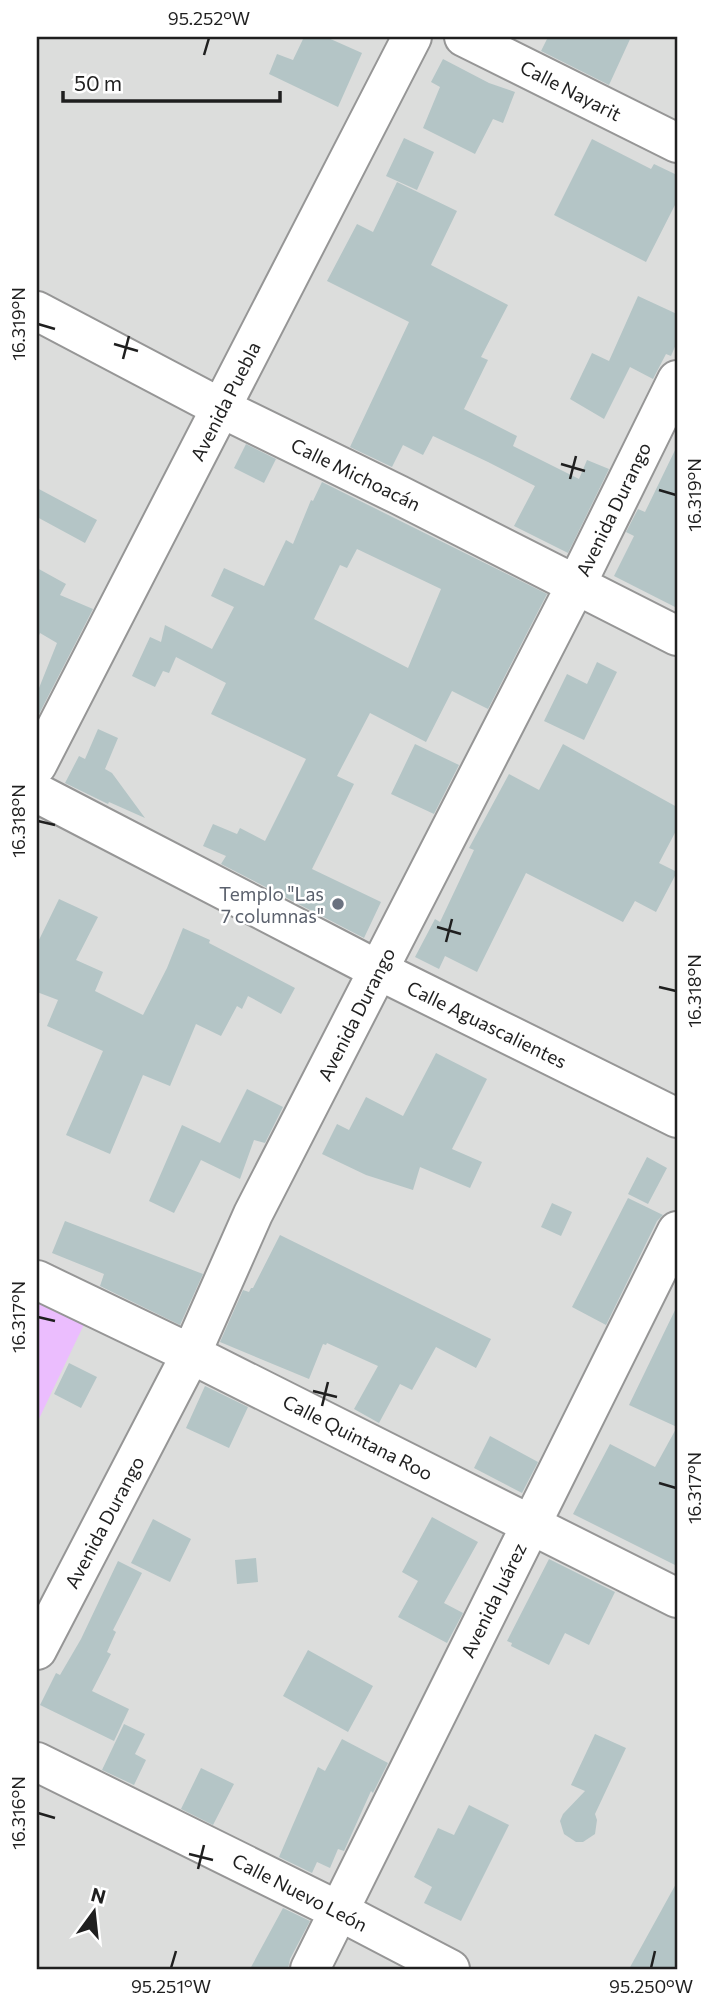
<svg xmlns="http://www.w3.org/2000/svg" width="714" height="2006" font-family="Commissioner,sans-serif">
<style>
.residential{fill:#dcdddc}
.park{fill:#ebbdfe}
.building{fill:#b4c5c6;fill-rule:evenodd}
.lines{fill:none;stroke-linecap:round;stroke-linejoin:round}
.minor-casing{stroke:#969696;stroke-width:42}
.minor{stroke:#fff;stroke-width:38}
.ticks{fill:none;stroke:#1f1f1f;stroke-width:2.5}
.worship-dot{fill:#6b7280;stroke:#fff;stroke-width:2.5}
.labels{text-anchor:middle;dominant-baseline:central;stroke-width:5;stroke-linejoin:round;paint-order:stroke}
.street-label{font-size:19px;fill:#1f1f1f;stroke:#fff}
.worship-label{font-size:19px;fill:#5b616d;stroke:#fff;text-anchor:end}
.neatline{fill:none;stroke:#1f1f1f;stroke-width:2.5}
.ticks-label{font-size:18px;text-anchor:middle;fill:#1f1f1f}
</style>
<rect width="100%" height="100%" fill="#e4edf0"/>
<!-- residential -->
<path class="residential" d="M37 37H677V1969H37Z"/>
<!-- park -->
<path class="park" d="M37 1292 88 1316 37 1423Z"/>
<!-- building -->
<path class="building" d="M304 37H326L362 53 338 107 269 74 277 54 293 60Z
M548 37H631L609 85 541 51Z
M443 59 489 83 515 92 503 123 493 119 475 154 423 128 440 87 431 82Z
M404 138 434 152 417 190 386 176Z
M592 139 651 169 654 164 677 175V201L646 262 554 215Z
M397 182 457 211 431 265 508 305 481 357 488 360 464 409 517 436 513 446 579 479 587 460 609 469 568 553 514 526 535 486 488 462 433 436 423 455 403 445 392 467 350 447 409 322 327 281 357 224 373 232Z
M638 296 677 314V342L671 356 666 354 653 379 630 367 604 419 570 399 592 353 609 361Z
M246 444 276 459 264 483 234 468Z
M677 446V608L614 576 634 536 626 532 638 509 645 512Z
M322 482 547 594 488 709 452 691 426 742 370 713 337 776 354 784 312 869 381 902 364 938 221 864 226 856 203 846 213 824 237 834 240 828 265 841 306 759 211 714 226 683 176 657 169 673 163 671 155 687 132 676 150 637 161 642 165 625 212 649 234 607 211 596 224 568 264 586 286 540 293 544 311 500 313 501ZM357 549 441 589 408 668 314 619 340 565 347 568Z
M37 488 97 520 85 543 37 517Z
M37 568 66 584 60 595 93 609 37 718V693L57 643 40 633 37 640Z
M597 662 617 672 584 740 544 721 567 674 587 684Z
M98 729 118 738 105 769 112 773 145 818 109 802 108 804 65 783 79 756 85 759Z
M415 744 459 765 434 814 391 794Z
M563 744 677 807V829L659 863 677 872 656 912 635 901 623 922 526 873 477 972 445 956 439 969 415 957 435 919 440 922 474 850 469 848 509 774 539 790Z
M59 899 98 917 76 960 103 972 95 991 143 1015 167 968 183 928 210 940 209 943 295 988 281 1014 248 996 242 1009 237 1006 221 1036 196 1024 170 1086 143 1075 110 1154 66 1135 103 1051 47 1026 58 1000 37 992V944Z
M436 1053 487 1079 452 1149 482 1162 470 1188 420 1167 413 1190 366 1175 322 1154 337 1124 349 1130 366 1097 403 1116Z
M247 1089 283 1107 265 1143 254 1140 240 1179 201 1160 174 1213 149 1201 182 1125 220 1143Z
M647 1157 667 1168 648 1204 628 1194Z
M628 1198 663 1215 657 1221 606 1325 572 1307Z
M552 1203 572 1212 561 1236 541 1227Z
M65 1221 203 1274 180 1325 100 1286 104 1274 52 1253Z
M280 1235 491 1339 476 1368 436 1347 412 1390 400 1384 379 1423 354 1409 378 1366 327 1343 326 1345 323 1344 309 1379 220 1342 243 1290 249 1292 251 1288H253Z
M677 1306V1566L573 1514 610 1444 655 1467 677 1427 629 1405Z
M69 1363 97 1377 81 1408 54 1394Z
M205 1386 248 1407 229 1448 186 1428Z
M490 1436 538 1462 522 1493 474 1468Z
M432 1517 478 1542 444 1603 463 1613 447 1643 398 1617 418 1581 402 1572Z
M153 1519 191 1539 170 1582 131 1563Z
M256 1558 258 1582 237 1584 235 1560Z
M549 1559 615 1592 589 1645 565 1633 549 1665 511 1646 512 1643 507 1641Z
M118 1561 142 1573 113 1630 116 1632 107 1652 111 1654 92 1691 129 1709 114 1741 40 1705 56 1673 60 1675 81 1639Z
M308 1650 373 1686 348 1732 283 1696Z
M124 1724 145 1734 135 1754 146 1760 134 1785 102 1770Z
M595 1734 626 1748 595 1814 597 1820 595 1834 583 1842H576L564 1834 560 1821 563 1814 585 1791 571 1785Z
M342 1739 388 1763 373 1793 371 1791 344 1851 338 1849 330 1868 317 1862 312 1873 279 1857 318 1767 325 1771Z
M201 1768 234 1784 213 1825 181 1809Z
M469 1805 509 1825 461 1921 424 1903 432 1887 414 1877 438 1828 454 1835Z
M677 1882V1969H629Z
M283 1908 310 1921 290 1959 288 1969H250Z"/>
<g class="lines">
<defs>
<path id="minor" d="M464 37 677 143
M37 311 221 408 399 495 677 636
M37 765 412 37
M37 793 378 970 677 1118
M37 1280 191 1354 677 1598
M37 1650 191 1354 253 1214 576 585 677 380
M37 1762 339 1911 450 1969
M310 1969 677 1231"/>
</defs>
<!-- minor casing -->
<use href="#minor" class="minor-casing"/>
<!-- minor -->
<use href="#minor" class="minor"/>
</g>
<!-- ticks -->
<path class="ticks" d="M204 55 209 38M38 324 55 329M114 344 138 351M123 359 129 336M561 464 585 471M570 479 576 456M659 490 676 495M38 821 55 825M437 927 461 934M446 942 452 919M659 987 676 991M38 1317 55 1321M313 1391 337 1397M322 1406 328 1382M659 1483 676 1488M38 1813 55 1818M189 1854 213 1860M198 1869 204 1845M171 1968 176 1951M651 1968 655 1951"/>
<!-- markers -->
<circle class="worship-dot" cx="338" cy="904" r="7"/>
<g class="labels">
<!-- street labels -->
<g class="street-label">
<text transform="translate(571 90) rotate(27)">Calle Nayarit</text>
<text transform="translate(225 401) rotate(-63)">Avenida Puebla</text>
<text transform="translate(356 474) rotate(26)">Calle Michoacán</text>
<text transform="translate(613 509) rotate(-64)">Avenida Durango</text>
<text transform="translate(356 1014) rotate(-63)">Avenida Durango</text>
<text transform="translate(487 1024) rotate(26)">Calle Aguascalientes</text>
<text transform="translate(358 1437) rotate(27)">Calle Quintana Roo</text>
<text transform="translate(104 1522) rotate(-62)">Avenida Durango</text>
<text transform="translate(493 1600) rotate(-64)">Avenida Juárez</text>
<text transform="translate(300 1892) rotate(27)">Calle Nuevo León</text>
</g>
<!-- worship labels -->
<g class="worship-label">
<text x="324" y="893">Templo "Las<tspan x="324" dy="22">7 columnas"</tspan></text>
</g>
</g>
<!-- border -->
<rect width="714" height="2006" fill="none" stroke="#ffffff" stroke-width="77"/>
<!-- north arrow -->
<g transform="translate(94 1912) rotate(15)" stroke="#ffffff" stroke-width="5" paint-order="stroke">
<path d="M0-5L12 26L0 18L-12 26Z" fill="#1f1f1f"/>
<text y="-10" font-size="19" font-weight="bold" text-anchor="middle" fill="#1f1f1f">N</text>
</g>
<!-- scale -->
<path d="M63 91v10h217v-10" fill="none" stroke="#1f1f1f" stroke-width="3.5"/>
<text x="74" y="91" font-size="21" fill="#1f1f1f" stroke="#ffffff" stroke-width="5" paint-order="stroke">50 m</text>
<rect x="38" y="38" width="638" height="1930" class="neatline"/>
<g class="ticks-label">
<text x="209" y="25">95.252°W</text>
<text transform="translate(19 324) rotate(-90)" y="6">16.319°N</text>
<text transform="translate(695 495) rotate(-90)" y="6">16.319°N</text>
<text transform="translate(19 821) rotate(-90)" y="6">16.318°N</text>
<text transform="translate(695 991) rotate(-90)" y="6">16.318°N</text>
<text transform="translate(19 1317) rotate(-90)" y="6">16.317°N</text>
<text transform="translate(695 1488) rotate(-90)" y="6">16.317°N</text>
<text transform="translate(19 1813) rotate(-90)" y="6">16.316°N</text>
<text x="171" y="1993">95.251°W</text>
<text x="651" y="1993">95.250°W</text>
</g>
</svg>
